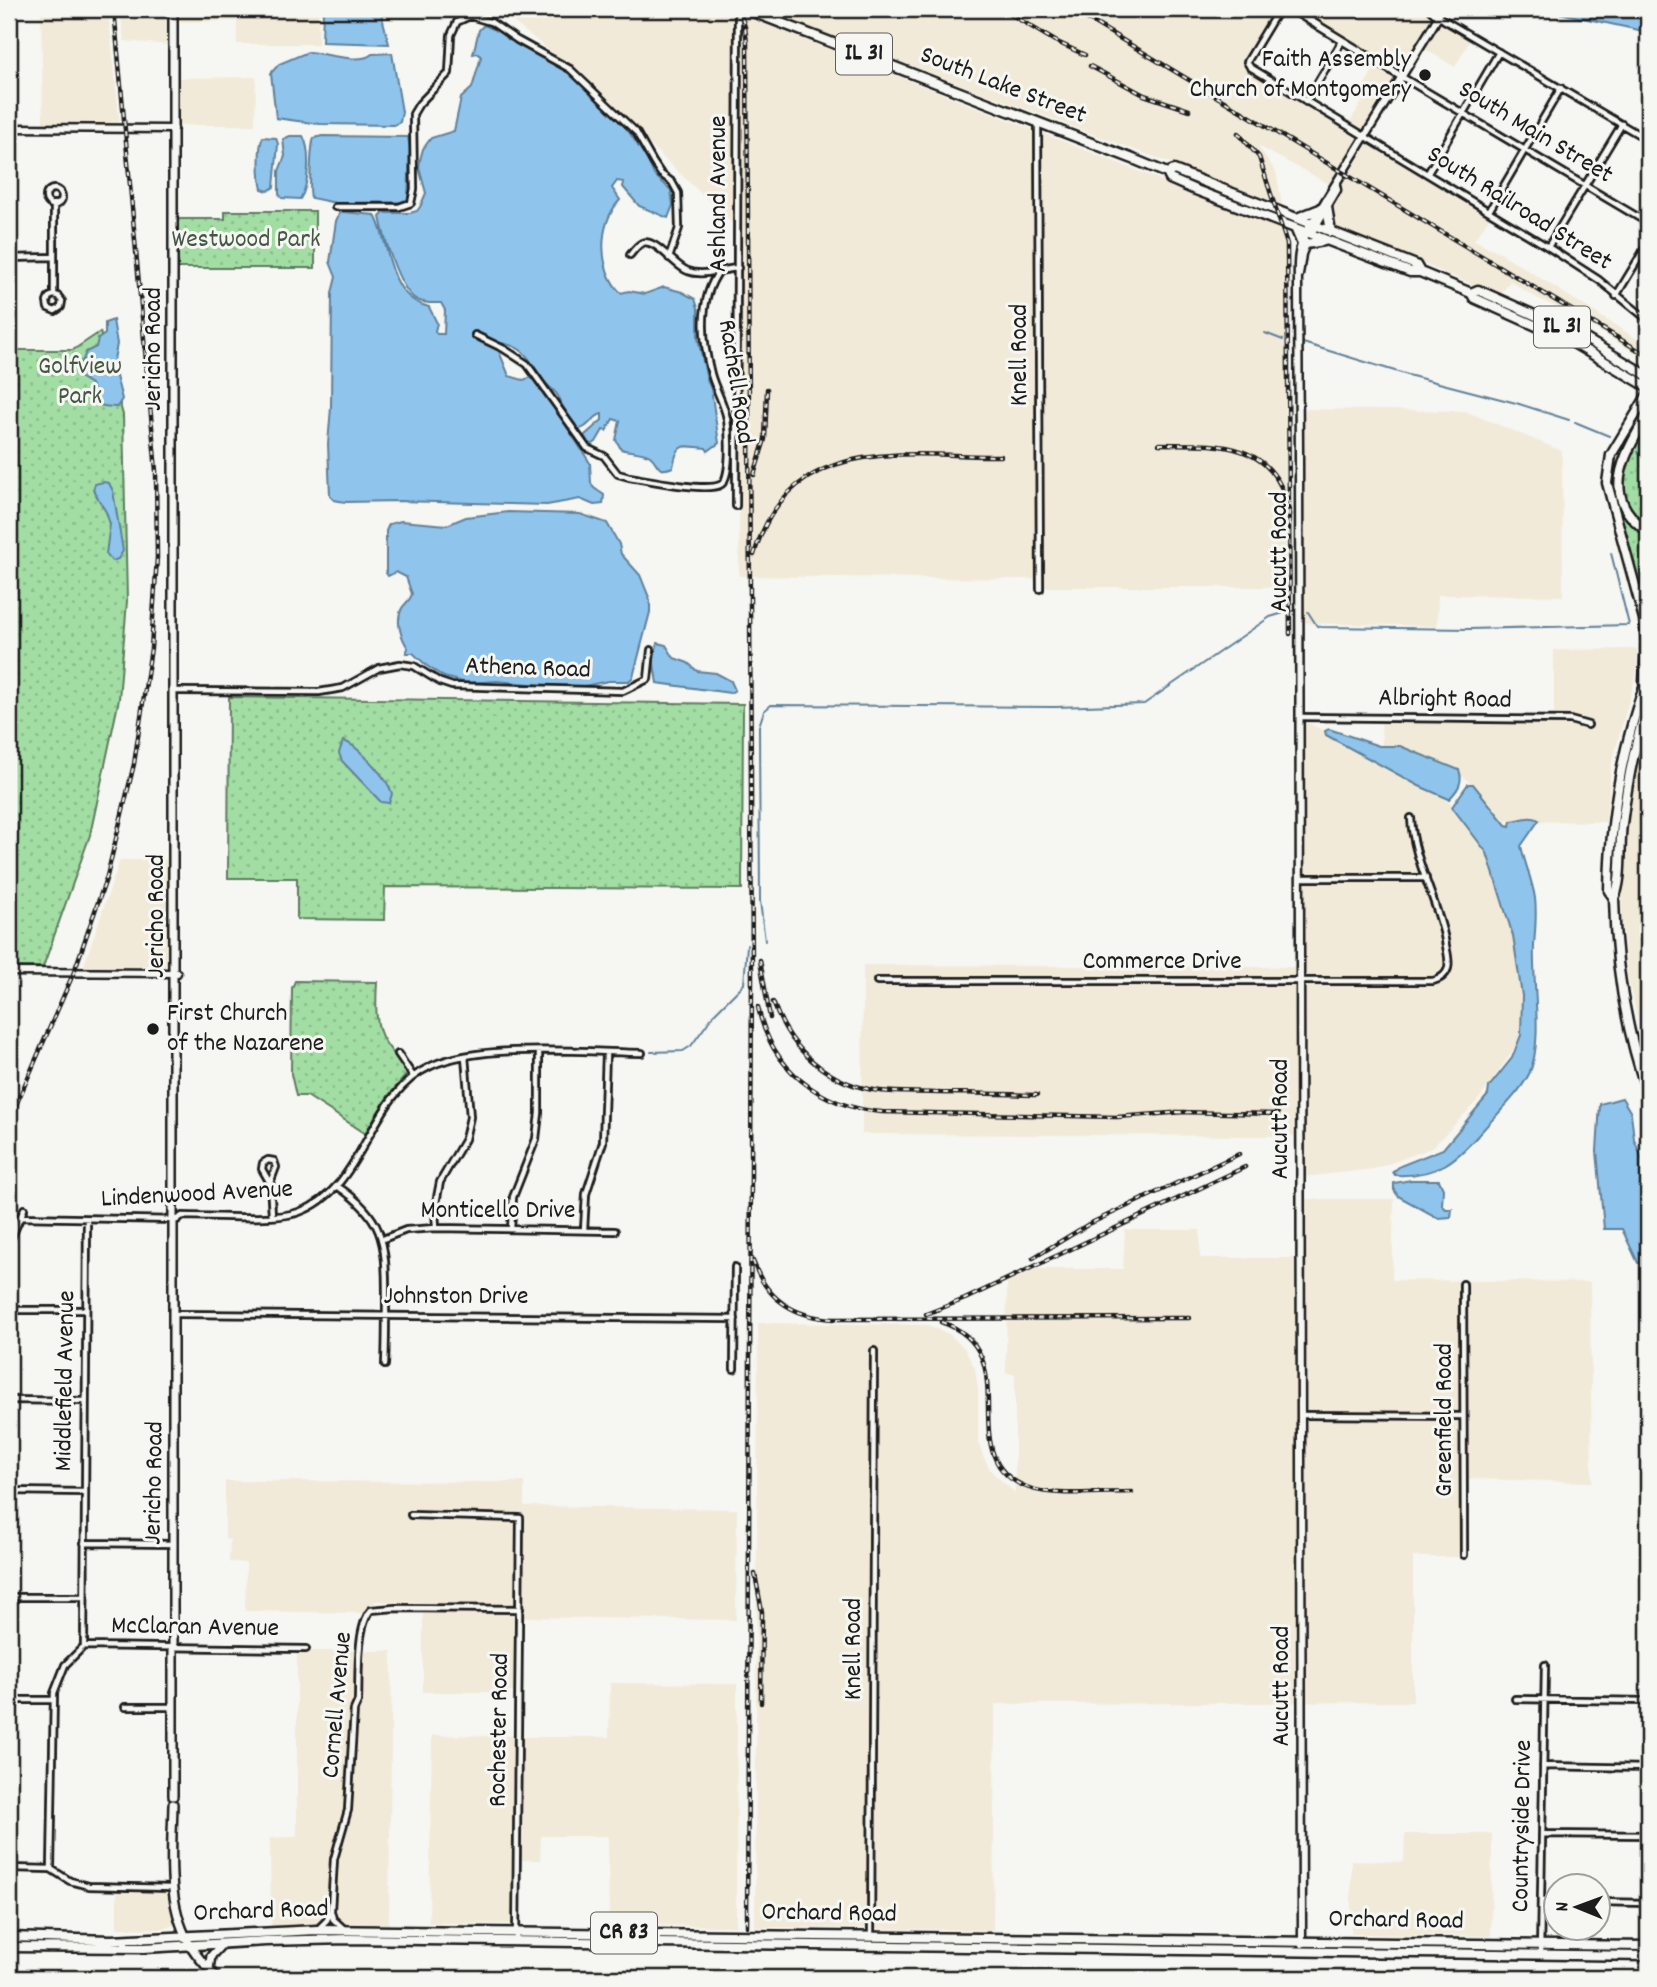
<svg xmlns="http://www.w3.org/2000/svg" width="1657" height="1987" font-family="Dekko,sans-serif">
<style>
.built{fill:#f2ead8}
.green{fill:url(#green-dots);stroke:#5f7c60;stroke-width:2}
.water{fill:#8fc4ec;stroke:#618199;stroke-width:2}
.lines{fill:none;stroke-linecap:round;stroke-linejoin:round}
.stream{stroke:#618199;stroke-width:2}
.minor-casing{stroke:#1c1c1c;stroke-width:10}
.tertiary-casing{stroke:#1c1c1c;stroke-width:11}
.secondary-casing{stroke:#1c1c1c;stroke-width:12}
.primary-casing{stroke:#1c1c1c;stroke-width:13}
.minor{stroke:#f6f6f2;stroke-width:4.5}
.tertiary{stroke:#f6f6f2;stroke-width:6}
.secondary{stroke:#f6f6f2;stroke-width:7}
.primary{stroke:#f6f6f2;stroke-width:8}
.rail-casing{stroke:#1c1c1c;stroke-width:4.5}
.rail{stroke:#f6f6f2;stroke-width:2;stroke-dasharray:5;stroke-linecap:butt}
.poi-dot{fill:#1c1c1c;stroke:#f6f6f2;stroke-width:2.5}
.labels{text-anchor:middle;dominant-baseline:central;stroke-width:6;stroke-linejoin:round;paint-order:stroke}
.shield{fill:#f6f6f2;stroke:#5d5d5c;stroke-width:2}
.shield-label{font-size:24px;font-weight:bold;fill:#1c1c1c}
.poi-label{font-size:26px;fill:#1c1c1c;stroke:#f6f6f2;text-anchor:end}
.street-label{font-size:26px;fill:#1c1c1c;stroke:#f6f6f2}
.park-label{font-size:26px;fill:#445644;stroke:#f6f6f2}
</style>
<defs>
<pattern id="green-dots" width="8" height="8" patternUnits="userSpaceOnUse" patternTransform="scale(1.75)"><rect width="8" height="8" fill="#a2dda3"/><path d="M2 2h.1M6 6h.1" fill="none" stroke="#8bbd8c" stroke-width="1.8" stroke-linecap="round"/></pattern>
</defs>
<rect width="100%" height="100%" fill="#f6f6f2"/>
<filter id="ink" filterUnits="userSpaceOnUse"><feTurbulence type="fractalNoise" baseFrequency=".0143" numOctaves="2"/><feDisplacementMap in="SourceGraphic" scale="14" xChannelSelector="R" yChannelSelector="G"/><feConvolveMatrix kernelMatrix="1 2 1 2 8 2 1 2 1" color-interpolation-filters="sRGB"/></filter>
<g filter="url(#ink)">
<!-- built -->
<path class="built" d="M41 9H108L120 125 43 123Z
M120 9H171V45L124 41Z
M177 9H319L318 44H237V21L177 22Z
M492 9H723L734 13 736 227 557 56 509 19Z
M774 9H1275L1242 67 1360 139 1331 185 1258 146 1276 172 1282 205 797 23Z
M1320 9H1424L1431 16 1430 23 1402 69 1399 70 1314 19Z
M741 14 1285 229 1286 587H1044L1035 586V579L739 576Z
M1442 22 1470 40 1455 67 1425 49Z
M1375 67 1393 77 1395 81 1365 130 1360 131 1349 123 1364 99 1359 95Z
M256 77 255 125H178V78Z
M1370 141 1491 216 1474 240 1499 252 1648 346V361L1573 315 1533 296 1510 281 1500 296 1337 228 1331 223 1330 210 1340 187Z
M1302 409 1465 411 1562 451 1563 596 1438 595 1437 626 1303 623Z
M1637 649V671L1611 766 1606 822 1505 821 1465 778 1406 749 1382 746 1381 721 1554 722V650Z
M1302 720 1376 756 1444 796 1489 846 1525 982 1521 1039 1479 1099 1432 1148 1374 1169 1303 1177Z
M1648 733V1061L1628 980 1622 921V880L1626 830 1635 776Z
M120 860H175L173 966 83 968Z
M863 965 1295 967 1294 1136 862 1134Z
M1295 1199H1394L1392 1280 1590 1282 1592 1482 1468 1479V1557H1413V1702L995 1704 993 1930 755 1927 758 1323 928 1325 949 1334 964 1348 975 1368 978 1389V1442L984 1458 991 1471 1015 1493V1374L1006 1373 1007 1283 1035 1269H1123L1125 1230H1200V1258H1295Z
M225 1481 524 1482V1506L737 1509 736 1620 522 1617V1605L396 1602 376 1601 362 1613 245 1611 246 1563 229 1562 230 1540 225 1539Z
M423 1611H518V1692H423Z
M297 1651H392L389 1924 316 1923 271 1927 270 1838 297 1837Z
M610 1683 737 1684 736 1926 609 1925 608 1836H541L540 1860H522L523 1737H609Z
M432 1735 514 1736 511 1924 429 1923Z
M1405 1834H1492L1491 1936 1351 1934V1860L1404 1862Z
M117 1883 167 1884 168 1903 175 1925 160 1929 117 1928Z"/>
<!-- green -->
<path class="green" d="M225 211H315V268H178V219H225Z
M100 332 123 415 127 601 119 699 90 835 43 967H9V415H13V350H73Z
M1648 424V527C1606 495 1627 460 1648 424Z
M1620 506 1627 516 1648 534V630L1615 508Z
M229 697 743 704 742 889 385 887 384 920 297 919V878H228Z
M295 981 377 982C376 1000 374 1026 385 1042 392 1053 402 1062 407 1074L388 1096 365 1133 307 1096H296L291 1074 292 988Z"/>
<!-- water -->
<path class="water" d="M323 9H380L389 44 322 42Z
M1541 9H1648V32Z
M484 25 502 33 573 74 621 120 647 159 654 175 671 190 673 205 668 218 639 206 623 187 624 182 617 181 612 188 620 200C597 224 598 271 621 293L629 291 645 294 664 287 682 292 695 299 698 308V338L707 380 711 389 719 443 708 451 706 448C682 446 678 441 673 467 656 474 659 463 650 456 642 451 629 452 621 449L616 440 620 421 613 419 606 431 603 430 596 442 591 445 584 436 602 420V414C592 416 588 430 577 429 569 418 562 407 558 396 555 390 547 386 543 380 530 361 526 346 500 343L498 349 509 376 523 380 533 377C541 386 543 398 553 405L590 463 591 483 594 488 604 495 603 504 594 505 580 499 547 505 399 501 345 502 334 500 330 496 328 444 331 407 332 293 336 277 330 262 336 221 339 214 343 212 375 215C392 248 386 296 429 307L437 323 435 331 437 334H444L445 310 441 303C432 303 422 304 414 298 398 286 384 237 380 217L384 213H410L417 211 420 207 426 193 419 168 420 160 423 149 431 138 454 131 461 98 472 88 481 57 478 53 473 54 479 30Z
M308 52C325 53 360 65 372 54L392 53 402 112 400 122 394 125 320 124 276 118 271 73 279 64Z
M290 136H303C311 150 309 186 300 199L282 198 279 194V171L285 156 283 139Z
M322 136 408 137 410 148 408 199 401 202 336 203 311 198C309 192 311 144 314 138Z
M263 137 276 138 278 144 274 187 268 191 262 189C259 178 258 145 263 137Z
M113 320 117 344 113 365 122 399 117 407C92 406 98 405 91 384L76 375 75 368 82 362 86 352 96 347 98 339 105 334V323Z
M103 482 109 483 113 491 123 551 118 559 112 561 106 554 110 524 106 512 93 490 95 484Z
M508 512 580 514 607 523 619 544 621 554 640 575 650 600V612L633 677 629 681H609L573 688 497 681 466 683 444 677 427 666 413 653H406L408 648C401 637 395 621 402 608 406 602 410 601 412 594L406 577 396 572 388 576 386 573V531L389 524 401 521 447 525 466 517Z
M658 643 666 645 674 658 688 663 697 671 716 673 731 681 735 690 730 693 657 683 653 658Z
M1329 729 1379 746H1400L1459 770C1464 782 1457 791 1449 799L1419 786 1326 735 1325 731Z
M343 741C357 744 389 780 392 794L389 803 381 802 342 761 339 753Z
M1468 784H1473L1506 825 1510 826 1511 821C1521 820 1530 815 1539 820L1521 846C1525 864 1532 880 1535 898 1537 915 1535 930 1534 946 1532 981 1544 1042 1529 1074 1519 1094 1498 1113 1482 1131 1456 1161 1437 1177 1395 1175L1393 1172 1400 1166 1443 1149 1488 1095 1489 1087 1512 1058 1521 1035 1522 996 1513 936 1487 853 1452 807Z
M1622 1098 1631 1113 1634 1139 1648 1174V1262L1638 1263 1622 1229H1604L1597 1151 1600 1104Z
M1411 1180H1439L1443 1189 1442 1205 1446 1209H1452L1451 1217 1438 1218 1398 1196 1394 1190V1183Z"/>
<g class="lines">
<!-- stream -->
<path class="stream" d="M1265 333 1283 340
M1303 343 1408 375 1516 403 1569 420
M1575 422 1609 436
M1638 452 1648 459
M1639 506 1648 503
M1646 514 1648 505
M1648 516V513
M1292 611H1295
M1308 612 1317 626 1321 627 1469 629 1629 625 1611 553
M765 941 760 901 759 726 764 711 771 705 1056 707 1144 704 1270 617 1287 612
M651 1052 683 1051 691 1046 715 1013 744 984 747 945"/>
<defs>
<path id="minor" d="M1279 9 1247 62 1250 67 1548 247 1599 280 1648 320
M1441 9 1438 16 1444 20 1648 140
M1402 77 1648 223
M1306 102 1342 41
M1038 123 1040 589
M1428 173 1499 52
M46 197a8 8 0 1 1 16 0a8 8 0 1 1-16 0Z
M54 204V295L49 297 47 302 48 308 55 311 61 307 62 301 58 296 54 295
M335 207H399L411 203 414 189 413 114 419 104 449 73 451 35 457 22 470 16 491 22 517 40 570 69 636 132 653 162 661 174 672 182 678 193 679 228 669 258
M1489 211 1561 88
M1548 247 1622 124
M630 255C633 251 638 245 642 243 655 237 675 267 688 271 703 277 723 269 738 268
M9 258 54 257
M1616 296 1648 243
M475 335 504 349 527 364 587 448 604 456 618 474 629 477C648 480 705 492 720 485 732 480 729 432 727 419 724 403 715 389 711 374 702 340 698 299 720 270
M9 411H12
M736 506 738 9
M177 691 319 692 343 688 379 668 400 664 414 666 440 682 452 686 623 691 648 679 651 650
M1300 717 1570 720 1588 725
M1300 878H1426
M877 981H1433C1440 979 1446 976 1448 968 1450 959 1446 949 1445 940 1437 899 1413 860 1411 818
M398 1054 413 1076
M270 1183 262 1169 263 1163 268 1160 274 1161 276 1167 270 1183 272 1215
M337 1186C383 1216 386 1242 386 1294 386 1318 386 1342 385 1365
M20 1217 177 1220 182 1216C212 1216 273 1221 299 1212 366 1188 367 1095 431 1066 479 1043 587 1052 642 1053
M436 1228 435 1208 440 1182 465 1139 470 1117 465 1056
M511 1229 513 1197 536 1139 539 1113V1052
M584 1230 586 1194 603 1142 606 1053
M383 1239 406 1230 436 1228 615 1231
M9 1243 24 1209
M1463 1284 1464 1555
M9 1310H85
M177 1314 735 1319
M734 1369 735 1267
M9 1400 85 1401
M1301 1415 1463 1416
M9 1491 84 1492
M411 1515 520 1518 516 1942
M84 1543 174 1544
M9 1597H83
M84 1646 306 1649
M1515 1699 1648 1701
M9 1700H53
M125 1707H173
M1543 1766 1648 1768
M1542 1834 1648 1835
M9 1868 51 1869 70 1881 89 1886 171 1888
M51 1869 54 1693 65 1665 84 1646 87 1219
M1541 1901H1556
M1598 1902 1648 1903
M331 1911 333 1919 344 1929
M318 1929 327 1920 331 1910 334 1859 348 1810 354 1710 358 1701C359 1677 356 1627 371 1610L395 1608 520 1609
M871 1938 874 1351
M1540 1954 1545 1665"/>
<path id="tertiary" d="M1291 9 1402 77
M9 128 174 129
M1314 229 1337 190 1336 185
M1299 275 1302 254 1307 242
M9 972 177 973
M1302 1944 1299 456 1298 287C1298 266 1296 252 1306 232L1434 24 1438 16 1430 9"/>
<path id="secondary" d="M173 1796C178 1200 178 604 173 9
M173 1804C172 1853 165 1905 192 1948 199 1959 208 1968 217 1978
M209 1969 211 1956 222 1944"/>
<path id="primary" d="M745 9 1133 159 1167 173 1170 179 1193 189 1410 272H1420L1471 293 1474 298 1568 340 1648 387
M1167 173 1174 170 1416 265 1420 272
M1327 207 1331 232
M1297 218 1320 209
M1295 228 1301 242
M1306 244 1324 241
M1471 293 1478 290 1579 335 1648 376
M1648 414C1625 454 1597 498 1648 531
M1648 676C1622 745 1610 818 1609 891L1614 898C1615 965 1626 1031 1648 1094
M1644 683 1646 642 1644 619 1607 483 1611 455 1648 394
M1614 898C1623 881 1619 845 1622 824 1627 783 1635 742 1648 703
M9 1937 111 1940 317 1930 1648 1946
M9 1947 144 1948 266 1941 348 1939 1648 1956"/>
</defs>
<!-- minor casing -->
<use href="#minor" class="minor-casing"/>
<!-- tertiary casing -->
<use href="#tertiary" class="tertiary-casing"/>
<!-- secondary casing -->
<use href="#secondary" class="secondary-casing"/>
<!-- primary casing -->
<use href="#primary" class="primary-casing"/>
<!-- minor -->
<use href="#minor" class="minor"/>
<!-- tertiary -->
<use href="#tertiary" class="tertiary"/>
<!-- secondary -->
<use href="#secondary" class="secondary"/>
<!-- primary -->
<use href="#primary" class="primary"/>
<defs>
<path id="rail" d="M739 9 745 27 747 43 752 977 747 1926
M1002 9 1055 41 1085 55
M1071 9 1648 356
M1090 66 1144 95 1189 110
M1238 133 1259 157 1287 244 1290 634
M1159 444C1211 445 1266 438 1286 499
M754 475 765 439 767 389
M754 555C789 433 903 456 1001 456
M760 960 770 1018
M773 1002C790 1050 829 1085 880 1091 899 1093 920 1092 940 1093 972 1093 1005 1094 1037 1095
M758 1007C771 1069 820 1107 882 1112L1117 1117 1185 1112
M1176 1112 1278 1114
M9 1121 74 972 107 876 134 764 151 648 157 557 156 471 114 9
M1033 1258 1089 1224 1239 1154
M753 1261C766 1299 794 1317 833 1319L1189 1318
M926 1314 965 1299 1245 1167
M941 1322C1031 1352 947 1459 1029 1488 1054 1497 1104 1492 1132 1492
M755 1574 762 1612 761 1703"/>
</defs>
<!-- rail casing -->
<use href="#rail" class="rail-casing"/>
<!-- rail -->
<use href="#rail" class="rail"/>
</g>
</g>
<!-- markers -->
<g class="poi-dot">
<circle cx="1425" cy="75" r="7"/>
<circle cx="153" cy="1029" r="7"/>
</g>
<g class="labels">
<!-- shield labels -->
<g class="shield">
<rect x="836" y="33.5" width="56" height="41" rx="5"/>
<rect x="1534" y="306.5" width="56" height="41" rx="5"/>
<rect x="591" y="1912.5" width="66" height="41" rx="5"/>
</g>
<g class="shield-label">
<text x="864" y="54">IL 31</text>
<text x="1562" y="327">IL 31</text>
<text x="624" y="1933">CR 83</text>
</g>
<!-- poi labels -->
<g class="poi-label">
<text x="1411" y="60">Faith Assembly<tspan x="1411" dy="30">Church of Montgomery</tspan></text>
<text x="167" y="1014" text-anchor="start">First Church<tspan x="167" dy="30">of the Nazarene</tspan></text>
</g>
<!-- street labels -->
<g class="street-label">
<text transform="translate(1003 86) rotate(21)">South Lake Street</text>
<text transform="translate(1535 133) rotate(31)">South Main Street</text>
<text transform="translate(719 194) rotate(-90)">Ashland Avenue</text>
<text transform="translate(1519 209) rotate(32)">South Railroad Street</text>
<text transform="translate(154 349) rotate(-90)">Jericho Road</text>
<text transform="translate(1020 355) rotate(-90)">Knell Road</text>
<text transform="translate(735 382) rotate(81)">Rachell Road</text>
<text transform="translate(1280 552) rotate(-90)">Aucutt Road</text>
<text transform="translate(528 669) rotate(2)">Athena Road</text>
<text transform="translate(1445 700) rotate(1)">Albright Road</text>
<text transform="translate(157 916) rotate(-90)">Jericho Road</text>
<text x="1162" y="962">Commerce Drive</text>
<text transform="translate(1281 1119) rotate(-90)">Aucutt Road</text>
<text transform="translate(197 1195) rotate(-3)">Lindenwood Avenue</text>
<text x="498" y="1211">Monticello Drive</text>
<text x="456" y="1297">Johnston Drive</text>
<text transform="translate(66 1381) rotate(-89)">Middlefield Avenue</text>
<text transform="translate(1445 1420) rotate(-90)">Greenfield Road</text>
<text transform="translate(155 1483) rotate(-89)">Jericho Road</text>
<text transform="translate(195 1628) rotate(1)">McClaran Avenue</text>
<text transform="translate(854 1649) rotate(-90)">Knell Road</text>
<text transform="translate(1282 1686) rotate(-90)">Aucutt Road</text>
<text transform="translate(338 1705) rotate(-85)">Cornell Avenue</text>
<text transform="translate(500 1730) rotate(-89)">Rochester Road</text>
<text transform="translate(1523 1826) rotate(-89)">Countryside Drive</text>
<text transform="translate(261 1912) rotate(-2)">Orchard Road</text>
<text transform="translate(829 1914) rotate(1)">Orchard Road</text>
<text transform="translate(1396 1921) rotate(1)">Orchard Road</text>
</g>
<!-- park labels -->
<g class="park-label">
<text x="246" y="240">Westwood Park</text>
<text x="80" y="367">Golfview<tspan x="80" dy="30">Park</tspan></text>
</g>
</g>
<!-- margin -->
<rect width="1657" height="1987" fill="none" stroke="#f6f6f2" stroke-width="35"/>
<rect x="18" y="18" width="1622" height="1952" fill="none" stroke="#1c1c1c" stroke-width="2.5" filter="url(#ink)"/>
<!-- north arrow -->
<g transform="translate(1577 1907) rotate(271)"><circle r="33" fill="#f6f6f2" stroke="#9f9f9c" stroke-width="2"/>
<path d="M0-5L12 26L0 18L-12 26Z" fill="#1c1c1c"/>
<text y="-10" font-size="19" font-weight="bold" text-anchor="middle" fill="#1c1c1c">N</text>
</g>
</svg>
